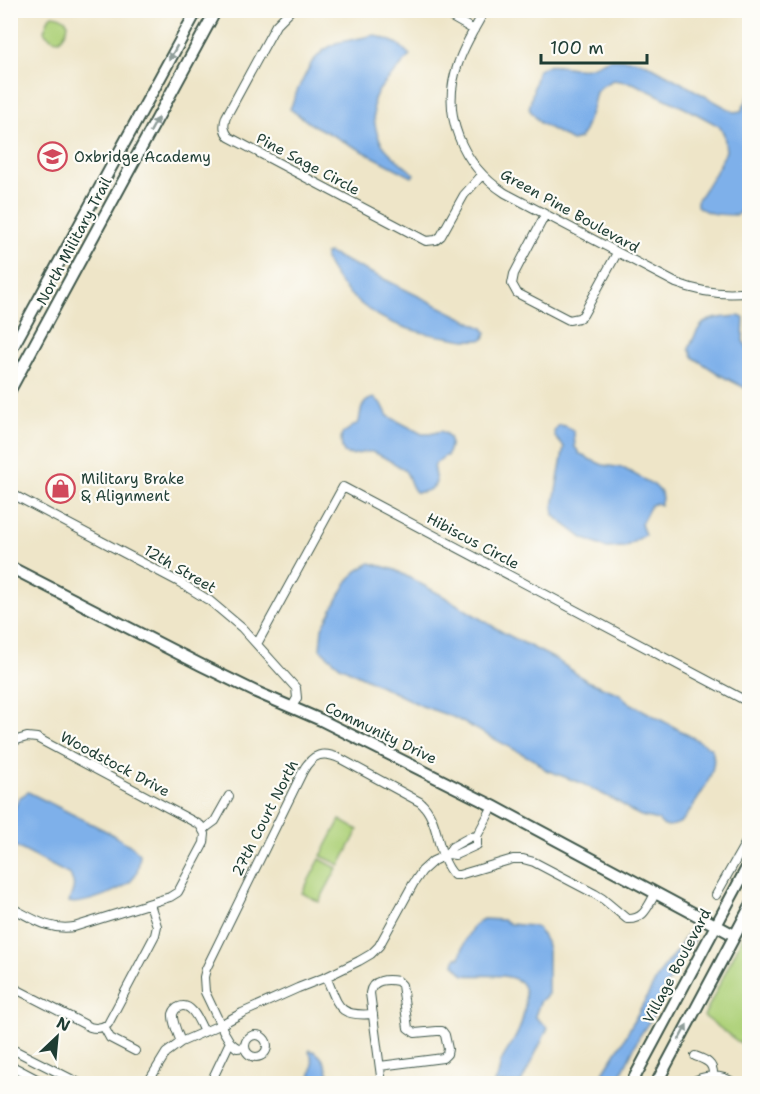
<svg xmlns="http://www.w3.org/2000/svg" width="760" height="1094" font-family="'Shantell Sans',sans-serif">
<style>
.green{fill:#afd27a;stroke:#678857;stroke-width:1.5}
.water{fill:#7eb0ea;stroke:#4e768f;stroke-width:1.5}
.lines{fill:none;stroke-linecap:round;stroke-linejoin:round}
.street-casing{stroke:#3e564a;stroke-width:10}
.secondary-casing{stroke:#3e564a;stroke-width:14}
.street{stroke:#fff;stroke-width:8}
.secondary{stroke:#fff;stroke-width:10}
.oneway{fill:#8f9e9a}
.labels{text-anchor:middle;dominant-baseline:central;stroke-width:4.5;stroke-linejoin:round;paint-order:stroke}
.poi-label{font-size:15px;fill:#1f3d34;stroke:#fdfcf7;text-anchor:start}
.street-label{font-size:15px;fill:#1f3d34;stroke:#fdfcf7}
</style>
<rect width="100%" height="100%" fill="#fdfcf7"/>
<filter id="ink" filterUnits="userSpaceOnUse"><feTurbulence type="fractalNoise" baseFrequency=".0167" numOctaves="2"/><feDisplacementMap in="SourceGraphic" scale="12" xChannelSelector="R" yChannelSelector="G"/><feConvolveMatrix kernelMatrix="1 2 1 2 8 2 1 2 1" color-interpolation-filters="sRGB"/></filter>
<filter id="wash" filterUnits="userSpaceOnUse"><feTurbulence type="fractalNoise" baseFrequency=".008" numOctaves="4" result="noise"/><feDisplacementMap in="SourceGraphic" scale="24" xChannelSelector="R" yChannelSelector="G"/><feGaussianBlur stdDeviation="1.35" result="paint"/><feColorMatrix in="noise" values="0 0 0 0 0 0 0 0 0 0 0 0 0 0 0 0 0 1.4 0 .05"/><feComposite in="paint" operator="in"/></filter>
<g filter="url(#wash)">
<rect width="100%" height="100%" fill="#eee5c8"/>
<!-- green -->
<path class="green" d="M52 15C58 15 65 18 68 23 68 29 64 37 59 40 53 40 46 36 44 31L49 18Z
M340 820 358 830 340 865 321 856Z
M320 859 337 868 319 902 302 893Z
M749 924V1050L704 1016Z"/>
<!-- water -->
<path class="water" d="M375 35 398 44 410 55C400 70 383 80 375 97 372 102 374 110 374 115 376 149 392 154 414 174L412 177 311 124 290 109 298 89 312 62 324 50 336 43Z
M610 59 634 60 647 64 734 112 741 111 749 96 750 157 746 170V205L737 215C724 215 707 215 697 206V201L716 172 726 151 724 134 719 126 695 113 633 83 613 80 602 86 596 92 592 109 583 134 579 139 572 141 540 123 529 109 537 72C548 58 571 71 587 68 595 66 602 62 610 59Z
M329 253 386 280 483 328 486 332 484 339C472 342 460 339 448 337 395 331 349 308 325 259V254Z
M739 316 744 318 743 341 749 351V390L722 376 694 358 689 349C702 316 706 319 739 316Z
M374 398 382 404 388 416 422 434H430L441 431C454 437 451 445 447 456H445L435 464 434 471 436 482C434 490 423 493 416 492 410 486 410 477 405 471 400 466 379 454 372 452 362 450 354 458 344 453 341 446 340 441 342 434L359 422C361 412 360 401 374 398Z
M558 425 566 426 574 432 575 447 580 454 586 456 589 459 603 465 623 468 654 485 661 492 662 499 660 505 656 503 651 505 641 524 645 535 625 547 606 548 583 538 559 520 554 515 553 507 564 447 555 437 554 431Z
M370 563 395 570 443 596 504 633 555 659 587 681 620 694 628 702 674 727 711 748C721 766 701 795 691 809 688 813 685 818 682 821 677 826 670 826 664 826L658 820 641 816 631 811 620 803 581 783 546 770 536 761 453 717 422 706 340 666 320 649 322 628 347 582 357 571Z
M28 792 108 832 133 847 140 854C139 864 138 874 131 881 122 890 81 906 69 902 72 890 77 888 70 875L11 844V817L19 798Z
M483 919 503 920 510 924 532 926 538 928 546 942 548 950V994L540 1002 535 1016C540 1023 544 1023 548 1028L521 1083H494C500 1077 498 1070 501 1062 505 1053 511 1046 515 1038 522 1026 532 990 519 981 505 972 481 977 464 975L454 964 456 957 460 958C463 944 470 925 483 919Z
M689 931 692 933 694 940 689 946 676 973 665 986 664 994 656 1008 653 1016 639 1037 617 1083H599L604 1071 622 1043 657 978 666 964 678 949Z
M310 1050C325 1054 328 1071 331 1083H307C312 1073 316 1062 309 1052Z"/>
</g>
<g filter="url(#ink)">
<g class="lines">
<defs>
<path id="street" d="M291 10 276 25 226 117C223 126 224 131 229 137L426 241 436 240 441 236 464 195 482 175
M439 10 474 30
M485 10C475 28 464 45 458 64 440 114 462 165 505 193L676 283C700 292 724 296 750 292
M545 215 514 274 512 284 517 293 569 320 579 318 583 315 617 253
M10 493 179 582 210 601 242 628 296 688 297 698 292 707
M257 644 343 487 750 703
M10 742 27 737 37 738 200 825 205 834 204 843 178 892 170 897 74 927C49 931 32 918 10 907
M204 829 215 821 229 796
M448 854 455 855 477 845V836L493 806
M716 895 750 835
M326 977C339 1006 337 1017 373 1014
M10 986 90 1027C96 1029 102 1028 108 1024L155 935 157 926 150 904
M104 1027 110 1038 135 1051
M245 1046a11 11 0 1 1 22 0a11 11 0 1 1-22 0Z
M181 1042C178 1034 172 1022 173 1014 174 1011 176 1008 179 1007 192 1001 200 1024 204 1032
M245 1047 237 1048 230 1042 224 1032 205 992 204 977 206 969 303 771C313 753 323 751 341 759L420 802C441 820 435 855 454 875H459L513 859H523L534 862 595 894 603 899 627 919C644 920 648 906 655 894
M10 1048 81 1084
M695 1056C706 1060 714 1063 713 1076
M10 1065 46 1084
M380 1066 443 1058 447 1054 448 1049 445 1035 442 1031H437L415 1033 408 1028 402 985 398 981C387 979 372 979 370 993L382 1084
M147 1084 166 1053 181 1042 222 1024 242 1013 298 988 326 977 359 961 371 954 379 946 413 884 422 871 433 861 448 854 452 847 470 837 477 836
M210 1084 230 1042
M689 1084C705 1074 721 1074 736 1084"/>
<path id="secondary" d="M10 352 197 10
M10 390 216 10
M10 567 201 665 256 692 321 720 493 806 734 935
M631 1084 750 862
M656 1084 750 907"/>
</defs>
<!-- street casing -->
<use href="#street" class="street-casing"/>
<!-- secondary casing -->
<use href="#secondary" class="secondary-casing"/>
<!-- street -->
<use href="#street" class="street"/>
<!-- secondary -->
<use href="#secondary" class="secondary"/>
</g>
<!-- one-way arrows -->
<defs><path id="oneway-solid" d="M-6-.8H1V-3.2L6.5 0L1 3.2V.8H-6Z" transform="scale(1.5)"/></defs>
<g class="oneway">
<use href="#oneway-solid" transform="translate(173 53) rotate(119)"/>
<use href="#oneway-solid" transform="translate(154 125) rotate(-61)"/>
<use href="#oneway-solid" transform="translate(683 1032) rotate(-62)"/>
</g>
</g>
<!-- icons -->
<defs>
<symbol id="school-ring" viewBox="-11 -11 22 22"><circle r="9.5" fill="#fdfcf7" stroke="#d1495b" stroke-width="1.5"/><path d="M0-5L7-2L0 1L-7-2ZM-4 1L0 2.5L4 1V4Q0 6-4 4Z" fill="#d1495b"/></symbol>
<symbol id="shop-ring" viewBox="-11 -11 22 22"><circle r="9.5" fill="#fdfcf7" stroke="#d1495b" stroke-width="1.5"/><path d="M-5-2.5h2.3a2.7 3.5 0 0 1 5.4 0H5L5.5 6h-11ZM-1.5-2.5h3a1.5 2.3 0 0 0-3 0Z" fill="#d1495b"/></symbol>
</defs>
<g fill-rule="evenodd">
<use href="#school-ring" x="36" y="140" width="33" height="33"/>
<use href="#shop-ring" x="44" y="472" width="33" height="33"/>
</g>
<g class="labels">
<!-- poi labels -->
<g class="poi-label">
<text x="74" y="157">Oxbridge Academy</text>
<text x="81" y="479">Military Brake<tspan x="81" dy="17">&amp; Alignment</tspan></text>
</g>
<!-- street labels -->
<g class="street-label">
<text transform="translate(308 164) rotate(28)">Pine Sage Circle</text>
<text transform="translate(570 211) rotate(29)">Green Pine Boulevard</text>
<text transform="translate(74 241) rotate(-62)">North Military Trail</text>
<text transform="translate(473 541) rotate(28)">Hibiscus Circle</text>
<text transform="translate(180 569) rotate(30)">12th Street</text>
<text transform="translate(381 733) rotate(26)">Community Drive</text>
<text transform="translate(115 764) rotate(28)">Woodstock Drive</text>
<text transform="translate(265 818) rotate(-63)">27th Court North</text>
<text transform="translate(677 966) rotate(-62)">Village Boulevard</text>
</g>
</g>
<!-- margin -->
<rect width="760" height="1094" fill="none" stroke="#fdfcf7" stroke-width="36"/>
<!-- north arrow -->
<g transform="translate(57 1037) rotate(26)" stroke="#fdfcf7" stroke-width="4.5" paint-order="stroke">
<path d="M0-4.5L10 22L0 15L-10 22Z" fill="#1f3d34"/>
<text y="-9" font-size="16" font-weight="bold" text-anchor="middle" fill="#1f3d34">N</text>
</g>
<!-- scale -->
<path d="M541 54v9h106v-9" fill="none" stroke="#1f3d34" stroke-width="3"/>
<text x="550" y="54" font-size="18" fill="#1f3d34" stroke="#fdfcf7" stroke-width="4.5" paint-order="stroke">100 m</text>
</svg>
